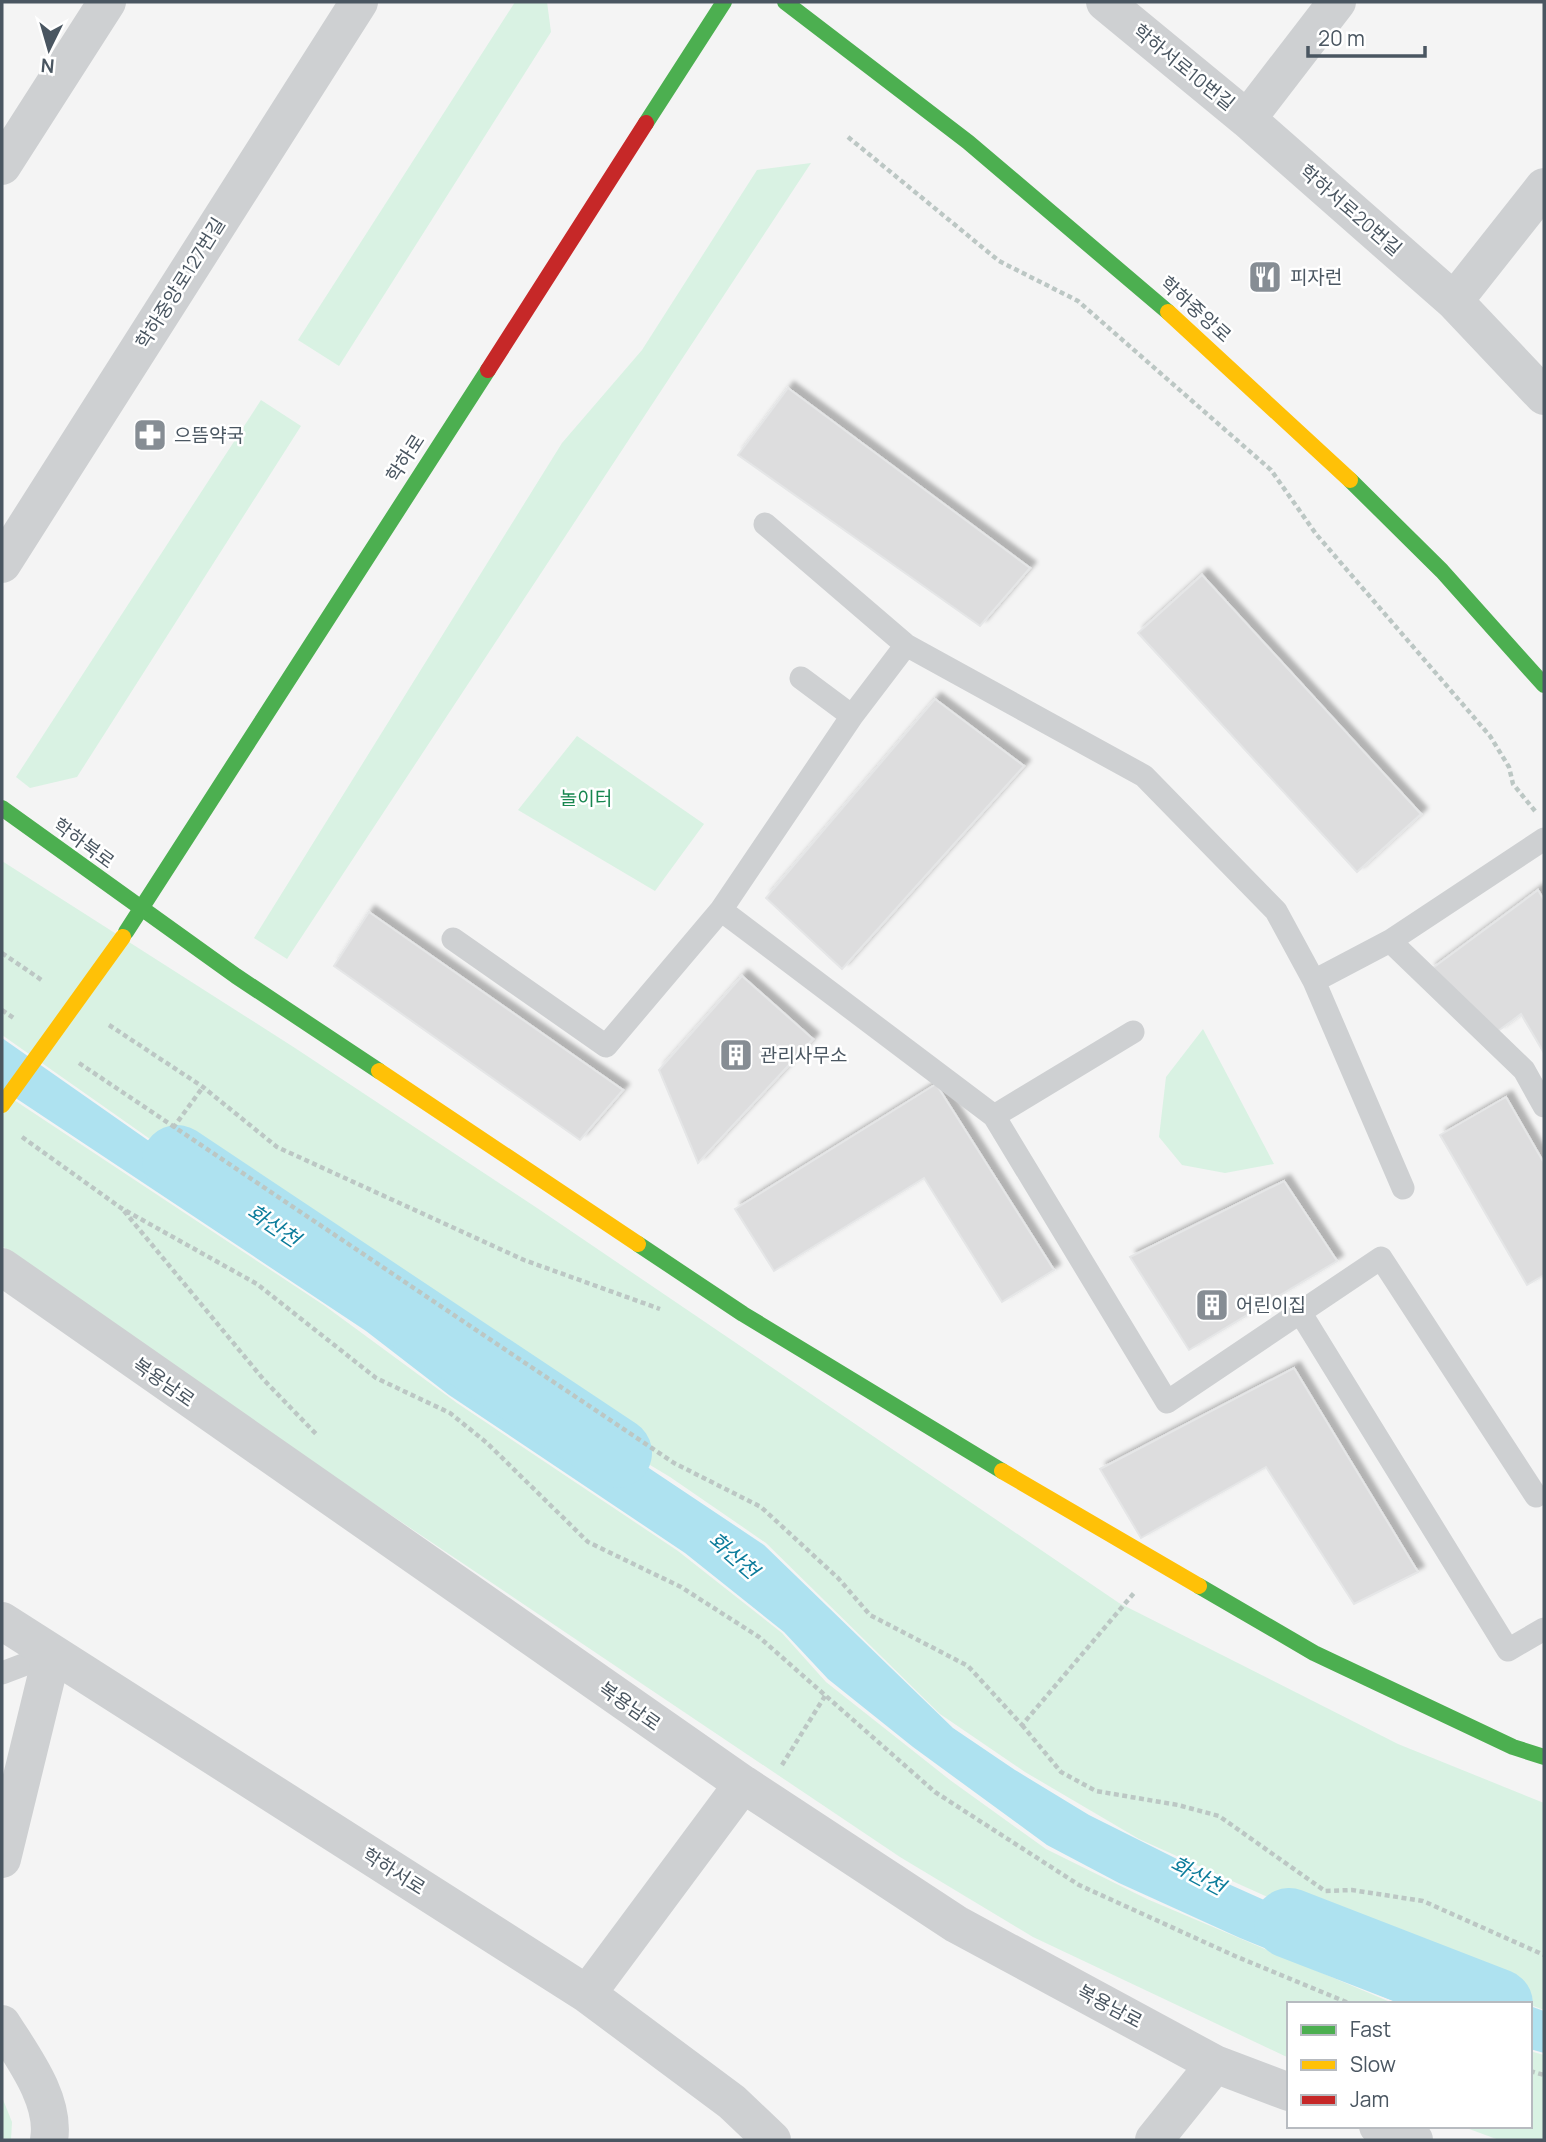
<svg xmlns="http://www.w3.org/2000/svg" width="1546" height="2142" font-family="Manrope,'Noto Sans KR',sans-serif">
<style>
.green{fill:#d9f2e3}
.water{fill:#aee2f0}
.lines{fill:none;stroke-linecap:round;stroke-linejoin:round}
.river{stroke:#aee2f0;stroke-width:70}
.building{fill:#ddddde;stroke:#e5e6e7;stroke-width:2;filter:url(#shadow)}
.path{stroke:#bcc7c4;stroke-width:4.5;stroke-dasharray:5 3.5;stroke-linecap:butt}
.lane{stroke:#ced0d2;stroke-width:23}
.street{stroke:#ced0d2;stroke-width:38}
.fast{stroke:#4caf50;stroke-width:16}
.slow{stroke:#ffc107;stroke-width:16}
.jam{stroke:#c62828;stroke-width:16}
.slow-bridge{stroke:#ffc107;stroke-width:16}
.labels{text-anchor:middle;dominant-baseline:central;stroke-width:5;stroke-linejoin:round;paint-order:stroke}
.street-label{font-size:19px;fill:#4a5661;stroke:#fff}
.poi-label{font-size:19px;fill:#4a5661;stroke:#fff;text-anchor:start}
.park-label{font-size:19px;fill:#17864f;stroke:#fff}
.water-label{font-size:21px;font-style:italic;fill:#0c7c9b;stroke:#fff}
</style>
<defs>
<filter id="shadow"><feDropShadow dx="6" dy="-6" stdDeviation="2" flood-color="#0004"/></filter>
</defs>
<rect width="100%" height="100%" fill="#f4f4f4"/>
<!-- green -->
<path class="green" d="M515 2H547L551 32 339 366 298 340Z
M811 163 287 959 254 938 562 443 642 350 757 170Z
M261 400 301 426 77 777 30 788 16 777Z
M577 736 704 824 655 891 518 810Z
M2 861 295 1048 540 1210 1119 1603 1398 1744 1544 1803V2010L1481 1986 1390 1963 1330 1925 1139 1839 1025 1772 940 1714 766 1543 670 1477 457 1349 404 1306 150 1139 2 1035Z
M1203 1029 1274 1164 1225 1173 1182 1165 1159 1137 1166 1077Z
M2 1092 325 1306 457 1403 678 1551 782 1633 826 1682 950 1780 1046 1849 1147 1899 1395 2004H1289V2058L1033 1937 900 1857 251 1421 2 1246Z
M1530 2051 1544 2055V2140H1499L1461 2126H1530Z
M2 2097 12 2122 11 2140H2Z"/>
<!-- water -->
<path class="water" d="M2 1038 149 1141 402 1308 457 1351 595 1432 764 1545 953 1728 1015 1770 1089 1815 1215 1878 1318 1924 1390 1964 1480 1988 1524 2004H1401L1240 1938 1119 1883 1047 1845 913 1747 828 1679 784 1632 685 1553 449 1395 366 1331 2 1089Z
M1530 2006 1544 2011V2053L1530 2049Z"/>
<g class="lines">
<!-- river -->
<path class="river" d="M177 1160 617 1453
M1289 1923 1498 2004"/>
</g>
<!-- building -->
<path class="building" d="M788 388 1030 568 980 626 738 455Z
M1202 575 1421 814 1357 872 1138 633Z
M935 699 1024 766 842 969 766 898Z
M1538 890 1544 900V1053L1521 1014 1498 1031 1430 970Z
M369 912 623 1090 580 1140 334 966Z
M742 976 813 1039 698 1163 659 1070Z
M936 1084 1054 1270 1002 1302 924 1178 774 1271 735 1209Z
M1506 1097 1544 1163V1275L1527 1285 1440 1135Z
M1284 1181 1337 1261 1189 1350 1130 1257Z
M1294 1368 1418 1572 1354 1604 1266 1467 1141 1538 1100 1469Z"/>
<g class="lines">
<!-- path -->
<path class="path" d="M848 137 999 261 1078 301 1271 470 1316 534 1490 736 1509 767 1513 784 1535 811
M2 953 43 981
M2 1010 15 1019
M109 1025 203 1087 277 1147 524 1260 660 1309
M79 1063 674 1463 761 1507 838 1578 870 1615 968 1666 1022 1725 1134 1593
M173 1128 203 1087
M22 1137 121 1208 257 1284 376 1378 450 1413 487 1443 588 1542 681 1587 759 1637 935 1792 1079 1885 1235 1956 1351 2004
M124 1211 264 1380 317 1435
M1022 1725 1061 1772 1096 1791 1178 1805 1219 1816 1325 1891 1352 1890 1423 1901 1544 1955
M782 1765 825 1696
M1530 2071 1544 2075"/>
<!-- lane -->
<path class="lane" d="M765 524 906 645
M801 678 852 716
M721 910 994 1116 1167 1402 1381 1258 1536 1496
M453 939 606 1046 721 910 852 716 906 645 1144 776 1276 911 1314 981 1390 941 1544 839
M1390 941 1524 1070 1544 1106
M1314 981 1403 1188
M994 1116 1133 1032
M1300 1312 1508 1650 1544 1629
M2 1673 52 1654"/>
<!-- street -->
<path class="street" d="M1105 2 1247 119 1454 301 1544 396
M1247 119 1337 2
M2 166 107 2
M1454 301 1544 187
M2 564 359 2
M2 1267 743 1784 956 1924 1215 2064 1289 2092
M2 1621 587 1994 732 2102 772 2140
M2 1859 52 1654
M587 1994 743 1784
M2 2024C22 2056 56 2100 49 2140
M1378 2126 1414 2140
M1154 2140 1215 2064"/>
<!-- fast -->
<path class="fast" d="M785 2 968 142 1168 312
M646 123 724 2
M1350 480 1442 571 1544 685
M2 808 236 976 379 1071
M126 932 488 370
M638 1244 743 1314 1002 1471
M1199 1586 1314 1653 1513 1747 1544 1757"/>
<!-- slow -->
<path class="slow" d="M1168 312 1350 480
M379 1071 638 1244
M1002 1471 1199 1586"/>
<!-- jam -->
<path class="jam" d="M488 370 646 123"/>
<!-- slow-bridge -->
<path class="slow-bridge" d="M2 1105 123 937"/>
</g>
<!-- icons -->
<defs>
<symbol id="restaurant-square" viewBox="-11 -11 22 22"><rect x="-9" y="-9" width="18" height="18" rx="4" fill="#868d94" stroke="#fff"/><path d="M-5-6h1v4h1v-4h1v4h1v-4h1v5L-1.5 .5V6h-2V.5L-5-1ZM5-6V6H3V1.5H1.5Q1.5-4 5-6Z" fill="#fff"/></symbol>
<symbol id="pharmacy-square" viewBox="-11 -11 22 22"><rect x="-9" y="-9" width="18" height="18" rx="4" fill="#868d94" stroke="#fff"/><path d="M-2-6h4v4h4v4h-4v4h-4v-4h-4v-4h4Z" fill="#fff"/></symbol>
<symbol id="building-square" viewBox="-11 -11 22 22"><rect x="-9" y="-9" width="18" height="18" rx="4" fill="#868d94" stroke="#fff"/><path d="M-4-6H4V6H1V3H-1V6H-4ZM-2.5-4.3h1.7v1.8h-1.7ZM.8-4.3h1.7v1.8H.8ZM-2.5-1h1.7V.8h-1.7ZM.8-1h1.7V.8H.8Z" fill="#fff"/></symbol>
</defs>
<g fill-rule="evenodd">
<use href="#restaurant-square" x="1246" y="258" width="38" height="38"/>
<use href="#pharmacy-square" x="131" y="416" width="38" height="38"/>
<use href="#building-square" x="717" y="1036" width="38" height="38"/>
<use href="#building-square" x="1193" y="1286" width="38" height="38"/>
</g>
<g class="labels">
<!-- street labels -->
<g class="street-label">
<text transform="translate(1184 67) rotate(39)">학하서로10번길</text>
<text transform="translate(1351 210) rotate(41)">학하서로20번길</text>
<text transform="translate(180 283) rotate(-58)">학하중앙로127번길</text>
<text transform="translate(1196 309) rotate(42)">학하중앙로</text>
<text transform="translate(405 458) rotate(-57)">학하로</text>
<text transform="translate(84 843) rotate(36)">학하북로</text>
<text transform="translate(164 1382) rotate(35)">복용남로</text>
<text transform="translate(630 1706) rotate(35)">복용남로</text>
<text transform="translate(394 1871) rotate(32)">학하서로</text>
<text transform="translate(1110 2006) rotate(28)">복용남로</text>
</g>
<!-- poi labels -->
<g class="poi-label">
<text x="1290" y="277">피자런</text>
<text x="174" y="435">으뜸약국</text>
<text x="760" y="1055">관리사무소</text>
<text x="1236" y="1305">어린이집</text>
</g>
<!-- park labels -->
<g class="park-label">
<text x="586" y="798">놀이터</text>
</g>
<!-- water labels -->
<g class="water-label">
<text transform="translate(274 1225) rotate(34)">화산천</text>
<text transform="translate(734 1555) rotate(41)">화산천</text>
<text transform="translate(1198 1875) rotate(28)">화산천</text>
</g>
</g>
<!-- border -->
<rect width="1546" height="2142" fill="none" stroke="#4a5661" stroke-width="7"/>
<!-- legend -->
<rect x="1287" y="2002" width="245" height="126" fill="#ffffff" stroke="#b7bbc0" stroke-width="2"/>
<rect x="1301" y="2025" width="35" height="10" fill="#4caf50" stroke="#b7bbc0" stroke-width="2"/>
<text x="1350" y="2037" font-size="21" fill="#4a5661">Fast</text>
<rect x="1301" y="2060" width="35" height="10" fill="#ffc107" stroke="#b7bbc0" stroke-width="2"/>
<text x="1350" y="2072" font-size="21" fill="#4a5661">Slow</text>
<rect x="1301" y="2095" width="35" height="10" fill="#c62828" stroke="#b7bbc0" stroke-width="2"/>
<text x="1350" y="2107" font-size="21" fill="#4a5661">Jam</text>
<!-- north arrow -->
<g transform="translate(49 49) rotate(185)" stroke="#ffffff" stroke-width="5" paint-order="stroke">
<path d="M0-5L12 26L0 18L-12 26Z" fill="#4a5661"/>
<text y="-10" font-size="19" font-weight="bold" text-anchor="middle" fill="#4a5661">N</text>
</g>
<!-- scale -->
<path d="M1308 46v10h117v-10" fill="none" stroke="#4a5661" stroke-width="3.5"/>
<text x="1318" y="46" font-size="21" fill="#4a5661" stroke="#ffffff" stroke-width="5" paint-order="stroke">20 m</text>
</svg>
